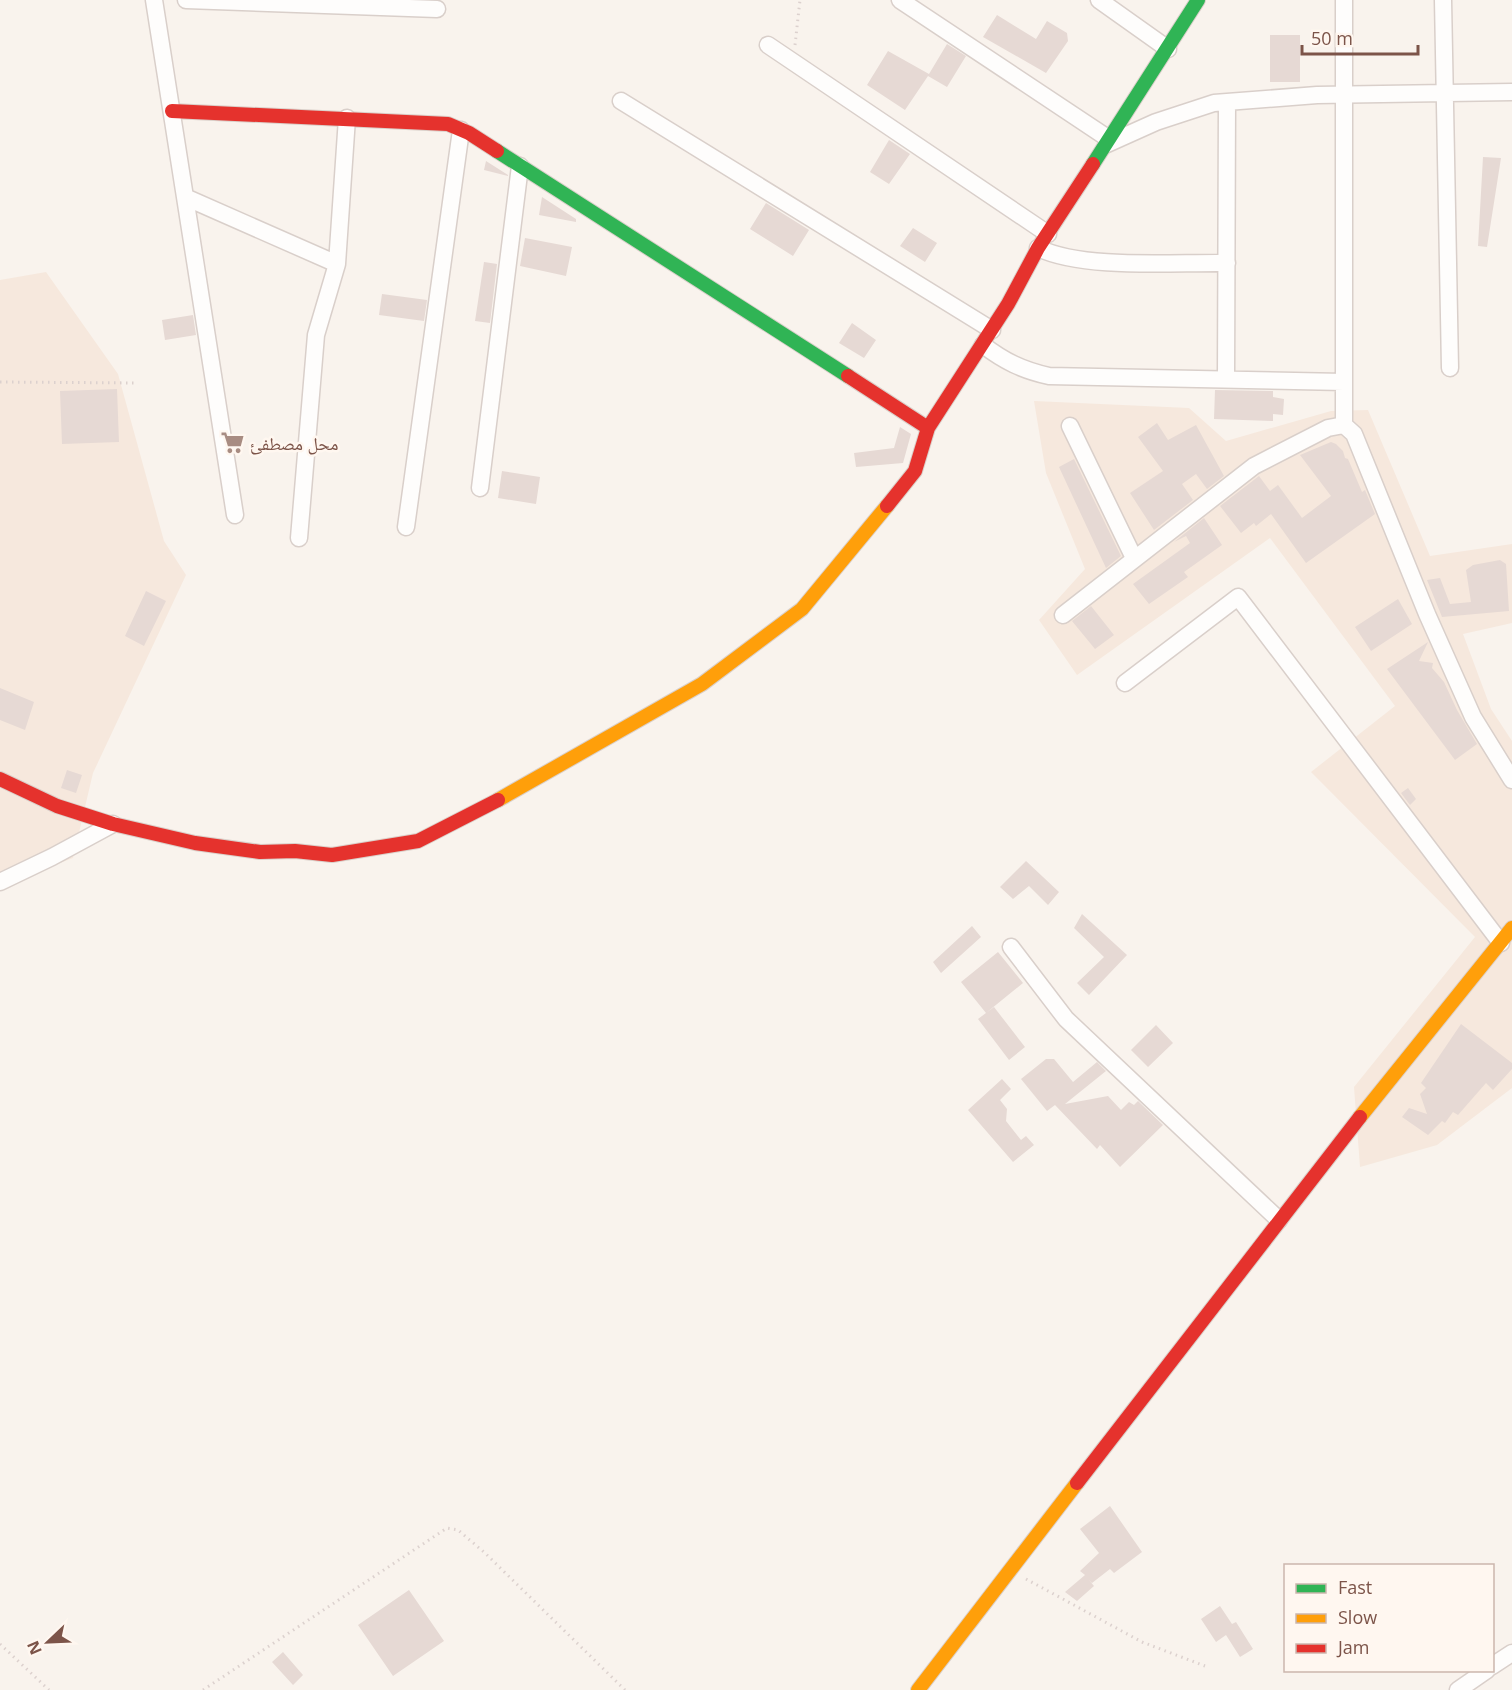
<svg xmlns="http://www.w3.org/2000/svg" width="1512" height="1690" font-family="'Open Sans','Noto Naskh Arabic',sans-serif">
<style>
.residential{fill:#f6e8dd}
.building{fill:#e6d9d4}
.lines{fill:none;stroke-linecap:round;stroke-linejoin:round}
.street-casing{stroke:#d9cfca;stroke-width:19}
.fast-casing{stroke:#dad0ca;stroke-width:16}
.slow-casing{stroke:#dad0ca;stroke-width:16}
.jam-casing{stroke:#dad0ca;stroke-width:16}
.path{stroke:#dcd1ce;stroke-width:3;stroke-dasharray:1.5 4.5;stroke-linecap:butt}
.street{stroke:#fefdfc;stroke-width:16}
.fast{stroke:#30b455;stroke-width:14}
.slow{stroke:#ff9f0a;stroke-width:14}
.jam{stroke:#e5322d;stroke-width:14}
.labels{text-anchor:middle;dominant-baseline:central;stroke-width:5;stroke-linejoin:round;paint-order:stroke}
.poi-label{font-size:18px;fill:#7c5449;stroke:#fff7f0;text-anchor:start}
</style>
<rect width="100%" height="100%" fill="#f9f3ed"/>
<!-- residential -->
<path class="residential" d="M46 272 118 374 164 541 186 575 93 773 73 858 0 886V280Z
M1034 401 1189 408 1226 441 1331 411 1368 410 1430 556 1512 544V623L1463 634 1491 709 1512 741V1088L1437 1145 1360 1167 1354 1087 1475 937 1311 772 1395 706 1270 538 1077 675 1039 620 1085 569 1046 473Z"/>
<!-- building -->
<path class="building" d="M997 15 1036 39 1047 21 1067 33 1068 41 1046 73 983 37Z
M1270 35H1300V82H1270Z
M947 44 966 56 947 87 928 76 905 110 867 85 888 51 929 74Z
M889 140 910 154 889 184 870 172Z
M1483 157 1501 158 1487 247 1478 246Z
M486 161 508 175V176L484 170Z
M542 197 576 219V222L539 215Z
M766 203 809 230 793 256 750 229Z
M913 228 937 243 925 262 900 246Z
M525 238 572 247 566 276 520 266Z
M484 262 497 264 490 323 475 321Z
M382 294 427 300 424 321 379 315Z
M193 315 196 335 165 340 162 320Z
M852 323 876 340 864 358 839 343Z
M117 389 119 442 62 444 60 391Z
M1215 390 1273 391V397L1284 399 1283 415 1273 414V421L1214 419Z
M1157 423 1168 440 1196 425 1224 476 1207 489 1196 474 1182 484 1193 500 1154 530 1130 493 1163 471 1138 437Z
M900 427 911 434 903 463 856 467 854 453 894 448Z
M1331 442 1336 444 1343 451 1345 458 1348 459 1362 492 1365 490 1375 514 1306 563 1271 514 1256 526 1254 523 1241 533 1220 506 1259 476 1270 491 1278 485 1302 518 1331 496 1300 455Z
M1074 459 1121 556 1106 568 1059 467Z
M502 471 540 477 536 504 498 498Z
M1204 518 1222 545 1184 572 1188 577 1149 604 1133 584 1190 543 1186 536 1174 542Z
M1500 560 1506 564 1509 611 1442 617 1427 580 1440 578 1450 604 1471 602 1466 570 1473 565Z
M146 591 166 601 144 646 125 636Z
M1398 599 1412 624 1371 651 1355 627Z
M1091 606 1114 635 1095 649 1072 621Z
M1428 642 1419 661 1433 663 1432 668 1444 682 1457 710 1477 744 1455 760 1387 669Z
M0 688 34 702 25 730 0 720Z
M67 770 82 775 76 793 61 788Z
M1408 788 1416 799 1410 805 1401 793Z
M1026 861 1059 892 1048 905 1029 886 1013 899 1000 887Z
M1082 914 1127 955 1089 995 1077 983 1104 957 1074 928Z
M972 926 981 937 941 973 933 962Z
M998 952 1023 983 986 1013 961 982Z
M994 1007 1025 1047 1009 1060 978 1019Z
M1461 1024 1512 1063V1069L1493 1090 1486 1083 1458 1115 1453 1112 1445 1123 1442 1121 1428 1135 1402 1117 1409 1108 1427 1114 1420 1094 1426 1088 1421 1083Z
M1156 1025 1173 1043 1148 1067 1131 1050Z
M1046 1059H1054L1073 1082 1097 1062 1106 1071 1065 1104 1108 1096 1121 1110 1129 1102 1134 1105 1138 1101 1163 1125 1120 1167 1100 1145 1097 1149 1055 1105 1047 1111 1021 1079Z
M1002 1079 1011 1089 1000 1100 1007 1109 1006 1121 1021 1140 1026 1136 1034 1145 1013 1162 968 1110Z
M1110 1506 1142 1552 1114 1573 1110 1569 1092 1583 1089 1580 1094 1586 1077 1601 1065 1592 1085 1575 1080 1571 1099 1553 1080 1529Z
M409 1590 444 1641 393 1676 358 1625Z
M1220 1606 1232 1624 1236 1622 1253 1649 1240 1657 1226 1635 1216 1642 1201 1619Z
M283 1652 303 1675 293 1685 272 1662Z"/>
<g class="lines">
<defs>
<path id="street" d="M154 0 235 515
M186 0 437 9
M900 0 1109 139
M1099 0 1168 49
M1443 0 1450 368
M768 45 1048 234
M621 101 992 330
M1107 144 1156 122 1214 103 1317 95 1512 92
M185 197 337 264
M1038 248C1085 270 1173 262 1227 263
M983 345C1004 361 1022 370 1049 376L1344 382
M1226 379 1227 102
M1344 425V0
M1070 426 1134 558
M480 488 520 166
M406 527 461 130
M299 538 316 335 337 264 347 118
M1063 615 1254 466 1328 428 1344 425 1354 434 1427 614 1473 717 1512 780
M1125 683 1238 597 1501 943
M0 882 52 857 113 824
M1011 947 1066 1019 1279 1220
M1492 1666 1512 1653
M1458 1690 1487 1670"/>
<path id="fast" d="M497 151 848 376
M1093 164 1198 0"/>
<path id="slow" d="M498 800 702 684 802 609 887 506
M1360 1117 1512 928
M918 1690 1077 1483"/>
<path id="jam" d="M172 111 448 124 469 133 497 151
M848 376 928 428
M887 506 915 471 928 428 1008 304 1038 248 1093 164
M0 779 57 806 113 824 195 843 260 852 295 851 332 855 418 841 498 800
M1077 1483 1360 1117"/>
</defs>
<!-- street casing -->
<use href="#street" class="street-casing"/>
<!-- fast casing -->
<use href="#fast" class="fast-casing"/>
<!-- slow casing -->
<use href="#slow" class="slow-casing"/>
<!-- jam casing -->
<use href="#jam" class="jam-casing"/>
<!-- path -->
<path class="path" d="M795 45 800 0
M0 382 138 383
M1026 1579 1142 1642 1205 1666
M0 1644 49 1690
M203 1690 447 1528 458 1530 485 1553 625 1690"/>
<!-- street -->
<use href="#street" class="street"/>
<!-- fast -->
<use href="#fast" class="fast"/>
<!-- slow -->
<use href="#slow" class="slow"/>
<!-- jam -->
<use href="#jam" class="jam"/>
</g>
<!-- icons -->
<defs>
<symbol id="supermarket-bare" viewBox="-9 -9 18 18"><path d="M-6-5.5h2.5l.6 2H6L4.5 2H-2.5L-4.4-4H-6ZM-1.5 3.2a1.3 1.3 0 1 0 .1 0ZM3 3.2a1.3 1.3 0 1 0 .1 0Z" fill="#a88c82" stroke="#fff7f0" stroke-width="2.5" paint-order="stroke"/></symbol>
</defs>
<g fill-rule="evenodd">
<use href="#supermarket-bare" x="216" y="426" width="33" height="33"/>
</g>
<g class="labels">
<!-- poi labels -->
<g class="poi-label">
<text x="250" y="443">محل مصطفئ</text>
</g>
</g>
<!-- legend -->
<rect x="1284" y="1564" width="210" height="108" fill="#fff7f0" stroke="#cbb6ad" stroke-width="1.5"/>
<rect x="1296" y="1584" width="30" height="9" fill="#30b455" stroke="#cbb6ad" stroke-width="1.5"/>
<text x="1338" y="1594" font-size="18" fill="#7c5449">Fast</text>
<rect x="1296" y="1614" width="30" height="9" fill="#ff9f0a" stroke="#cbb6ad" stroke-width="1.5"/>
<text x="1338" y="1624" font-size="18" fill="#7c5449">Slow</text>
<rect x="1296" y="1644" width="30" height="9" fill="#e5322d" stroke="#cbb6ad" stroke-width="1.5"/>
<text x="1338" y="1654" font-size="18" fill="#7c5449">Jam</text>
<!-- north arrow -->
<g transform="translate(48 1642) rotate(247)" stroke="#fff7f0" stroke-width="4.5" paint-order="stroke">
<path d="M0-4.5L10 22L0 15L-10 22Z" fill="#7c5449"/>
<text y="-9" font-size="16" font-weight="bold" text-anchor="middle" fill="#7c5449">N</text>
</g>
<!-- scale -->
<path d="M1302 45v9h116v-9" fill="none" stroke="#7c5449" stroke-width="3"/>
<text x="1311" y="45" font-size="18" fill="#7c5449" stroke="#fff7f0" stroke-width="4.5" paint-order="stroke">50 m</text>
</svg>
